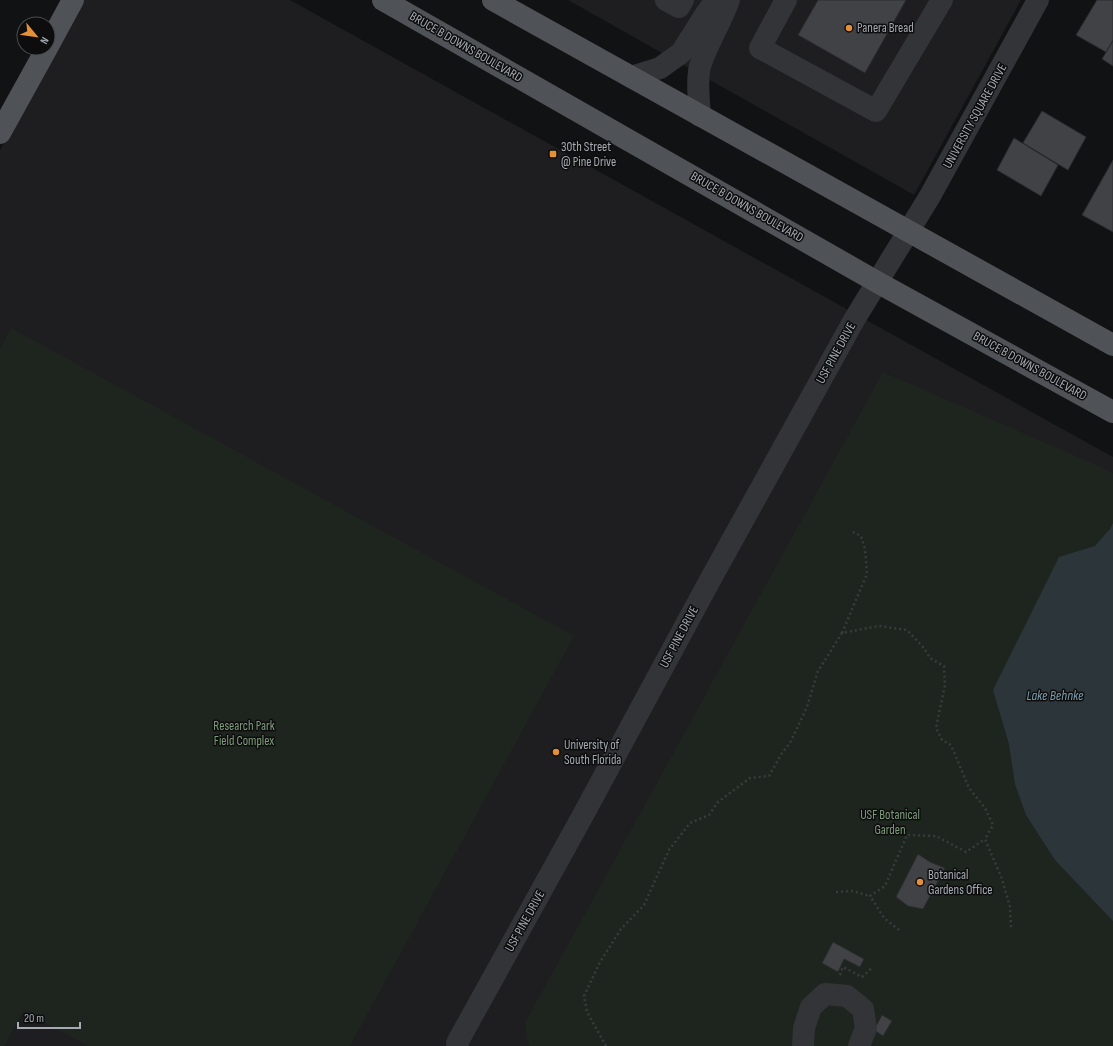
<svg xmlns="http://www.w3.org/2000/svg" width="1113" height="1046" font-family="'Sofia Sans Condensed',sans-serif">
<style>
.built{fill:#1e1e20}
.green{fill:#1e251e}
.water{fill:#2c363a}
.building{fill:#414246;stroke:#2c2c2f}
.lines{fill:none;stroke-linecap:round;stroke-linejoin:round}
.path{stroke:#393b3e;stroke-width:2.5;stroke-dasharray:2 3;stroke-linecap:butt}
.minor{stroke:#333438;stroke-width:22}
.major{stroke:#4f5256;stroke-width:22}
.poi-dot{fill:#e49039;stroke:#0d0d0e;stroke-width:1.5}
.labels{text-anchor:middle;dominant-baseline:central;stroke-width:3;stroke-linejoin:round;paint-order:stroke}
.poi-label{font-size:13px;fill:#a4abb2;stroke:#0d0d0e;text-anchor:start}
.street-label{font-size:13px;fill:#a4abb2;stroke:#0d0d0e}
.park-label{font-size:13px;fill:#7f9c7c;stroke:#0d0d0e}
.water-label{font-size:14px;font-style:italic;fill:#7d9dac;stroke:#0d0d0e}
</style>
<rect width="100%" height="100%" fill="#111213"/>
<!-- built -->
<path class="built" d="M83 0H290L1113 457V1046H0V150Z
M568 0H1021L914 195Z"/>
<!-- green -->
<path class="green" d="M11 328 574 636 350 1046H88L23 1011 4 1046H0V349Z
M883 372 1101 467 1113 474V1046H529L526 1033V1021Z"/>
<!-- water -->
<path class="water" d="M1113 523V921L1055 860 1026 815 1015 784 1009 744 993 690 1059 557 1095 546 1110 529Z"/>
<!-- building -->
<path class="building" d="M818 0H906L865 73 798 35Z
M1097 0H1113V40L1106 52 1076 35Z
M1113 41V66L1102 59Z
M1042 111 1086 137 1068 170 1023 143Z
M1014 138 1058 165 1041 196 997 170Z
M1113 160V232L1082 215Z
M918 854 930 862 945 868 923 909 908 906 896 897Z
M833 942 864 959 860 967 844 959 838 972 822 963Z
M882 1015 892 1021 883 1036 874 1030Z"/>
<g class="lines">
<!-- path -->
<path class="path" d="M842 633 867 574 865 549 861 536 851 531
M836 892 852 891 870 896
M899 930 884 918 870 896 885 886 907 835 936 836 966 852 985 839
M840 975 843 967 862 977 873 967
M606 1046 587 1012 584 996 600 962 621 929 644 905 669 850 690 823 709 815 718 802 750 778 769 776 782 753 790 743 807 707 818 671 842 633 879 626 907 630 924 648 930 658 944 666 945 685 936 728 942 740 951 745 969 788 985 808 993 825 985 839 1002 879 1010 907 1011 928"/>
<!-- minor -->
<path class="minor" d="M666 0 679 7 683 0
M786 0 760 48 876 111 942 0
M631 77 660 68 681 53 705 15 716 0
M700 116C699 102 696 76 701 63 709 41 721 22 729 0
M458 1046 457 1043 582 817 709 582 854 320 930 196 1038 0
M803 1046 804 1028 811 1007 825 994 847 996 863 1009 866 1028 859 1046"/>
<!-- major -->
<path class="major" d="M383 0 877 282 1113 412
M493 0 1113 345
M48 46 73 0
M0 133 47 48"/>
</g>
<!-- markers -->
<g class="poi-dot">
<circle cx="849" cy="28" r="4"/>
<rect x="549" y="150" width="8" height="8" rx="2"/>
<circle cx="556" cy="752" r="4"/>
<circle cx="920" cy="882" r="4"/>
</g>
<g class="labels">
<!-- poi labels -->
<g class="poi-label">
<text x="857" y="28">Panera Bread</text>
<text x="561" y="147">30th Street<tspan x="561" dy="15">@ Pine Drive</tspan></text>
<text x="564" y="745">University of<tspan x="564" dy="15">South Florida</tspan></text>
<text x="928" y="875">Botanical<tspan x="928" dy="15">Gardens Office</tspan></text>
</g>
<!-- street labels -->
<g class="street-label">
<text transform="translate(466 47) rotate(30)">BRUCE B DOWNS BOULEVARD</text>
<text transform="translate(975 116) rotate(-61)">UNIVERSITY SQUARE DRIVE</text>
<text transform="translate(747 207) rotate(30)">BRUCE B DOWNS BOULEVARD</text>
<text transform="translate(836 353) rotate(-61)">USF PINE DRIVE</text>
<text transform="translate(1030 366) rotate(29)">BRUCE B DOWNS BOULEVARD</text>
<text transform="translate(679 637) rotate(-62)">USF PINE DRIVE</text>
<text transform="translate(525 921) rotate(-61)">USF PINE DRIVE</text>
</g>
<!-- park labels -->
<g class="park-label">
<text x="244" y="726">Research Park<tspan x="244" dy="15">Field Complex</tspan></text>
<text x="890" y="815">USF Botanical<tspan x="890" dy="15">Garden</tspan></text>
</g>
<!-- water labels -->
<g class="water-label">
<text x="1055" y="695">Lake Behnke</text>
</g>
</g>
<!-- north arrow -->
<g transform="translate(36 36) rotate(119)"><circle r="19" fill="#0d0d0e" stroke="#494c50"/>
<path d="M0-3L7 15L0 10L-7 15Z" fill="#e49039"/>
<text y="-6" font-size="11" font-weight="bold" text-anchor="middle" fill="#a4abb2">N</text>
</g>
<!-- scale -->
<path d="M18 1022v6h62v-6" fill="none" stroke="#a4abb2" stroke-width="2"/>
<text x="24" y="1022" font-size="12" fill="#a4abb2" stroke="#0d0d0e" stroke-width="3" paint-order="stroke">20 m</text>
</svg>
